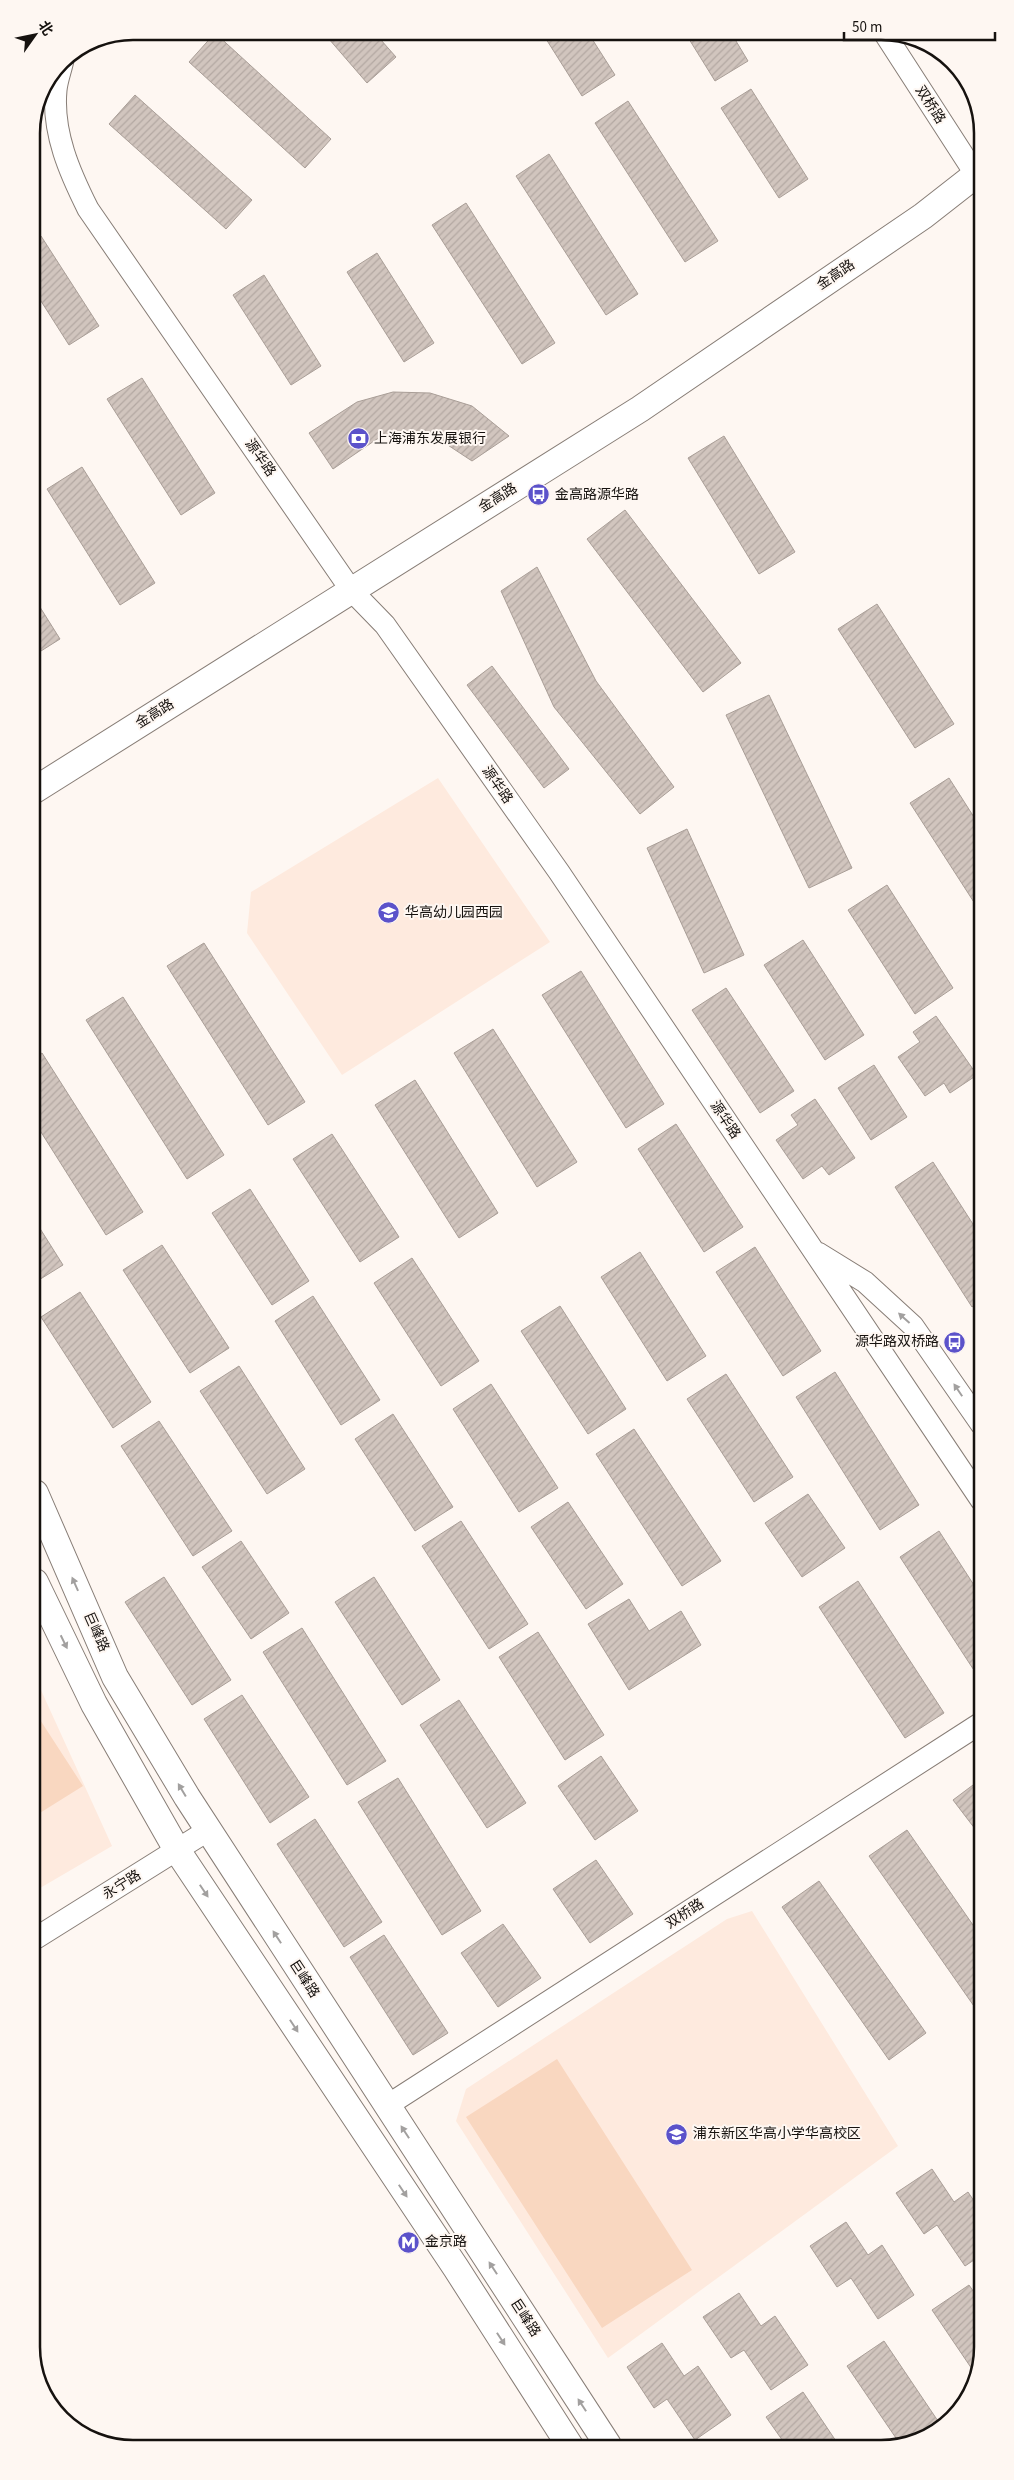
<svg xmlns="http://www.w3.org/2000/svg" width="1014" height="2480" font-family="'Source Sans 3','Noto Sans SC',sans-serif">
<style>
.built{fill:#feeade}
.green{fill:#f9d7c0}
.building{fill:url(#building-hatch);stroke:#a99e97}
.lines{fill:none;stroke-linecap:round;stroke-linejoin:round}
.minor-casing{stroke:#877d76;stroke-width:23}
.major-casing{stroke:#877d76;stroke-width:28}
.minor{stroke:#fff;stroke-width:21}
.major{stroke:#fff;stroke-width:26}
.oneway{fill:#a2a09f}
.labels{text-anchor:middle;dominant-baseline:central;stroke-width:4;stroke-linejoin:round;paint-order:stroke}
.street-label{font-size:14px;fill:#16120f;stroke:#fef7f2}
.poi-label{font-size:14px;fill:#16120f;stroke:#fef7f2;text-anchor:start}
.rim{fill:none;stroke:#16120f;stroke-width:2.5}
</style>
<defs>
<pattern id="building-hatch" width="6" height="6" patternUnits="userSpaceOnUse" patternTransform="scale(1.25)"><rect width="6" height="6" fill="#d1c5be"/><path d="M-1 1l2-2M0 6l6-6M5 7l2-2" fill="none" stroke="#b3a8a2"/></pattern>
</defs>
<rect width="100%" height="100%" fill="#fef7f2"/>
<!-- built -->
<path class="built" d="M438 778 550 942 342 1075 247 933 251 892Z
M35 1677 112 1846 35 1891Z
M752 1911 898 2146 608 2358 456 2121 466 2089 727 1919Z"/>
<!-- green -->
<path class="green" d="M35 1712 83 1786 35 1816Z
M557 2059 692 2270 602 2328 466 2117Z"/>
<!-- building -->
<path class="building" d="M322 31H373L396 57 367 83Z
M541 31H587L615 75 582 96Z
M684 31H730L748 61 715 81Z
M215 33 331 139 305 168 189 62Z
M751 89 808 179 779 198 721 108Z
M135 95 252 200 226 229 109 124Z
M628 101 718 241 685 262 595 123Z
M549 154 638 294 606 315 516 176Z
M466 203 555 343 522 364 432 225Z
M41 236 99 326 69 345 32 287V242Z
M377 253 434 343 404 362 347 272Z
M264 275 321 366 291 385 233 295Z
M142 378 215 493 181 515 107 399Z
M393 392 430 393 472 406 509 436 472 461 428 432H396L377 439 333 469 309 433 357 402Z
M724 436 795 552 759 574 688 458Z
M82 467 155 583 120 605 47 489Z
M625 510 741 663 703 692 587 539Z
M537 567 596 681 674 787 640 814 554 707 501 591Z
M33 596 60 639 33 656Z
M877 604 954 724 915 748 838 629Z
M492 666 569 769 544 788 467 685Z
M769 695 852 868 809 888 726 715Z
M949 778 979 825V910L910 803Z
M687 829 744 955 704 973 647 848Z
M887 885 953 988 915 1014 848 910Z
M803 940 864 1035 825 1060 764 965Z
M204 943 305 1102 268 1125 167 966Z
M581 971 664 1104 626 1128 542 995Z
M726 988 794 1091 760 1113 692 1010Z
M123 997 224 1155 187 1179 86 1020Z
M936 1016 977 1075 950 1093 944 1083 925 1096 898 1057 920 1042 913 1032Z
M493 1029 577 1162 537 1187 454 1053Z
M42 1053 143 1212 106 1235 34 1121V1058Z
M874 1065 907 1117 871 1140 838 1088Z
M415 1080 498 1213 459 1238 375 1105Z
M815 1099 855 1158 829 1175 822 1166 803 1179 776 1140 798 1125 791 1115Z
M676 1124 743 1227 704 1252 638 1149Z
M332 1134 399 1237 360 1262 293 1159Z
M933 1162 980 1235V1301L972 1307 895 1187Z
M250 1189 309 1281 272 1305 212 1213Z
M34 1219 63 1265 34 1283Z
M162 1245 229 1348 190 1373 123 1270Z
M755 1247 821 1351 783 1376 716 1272Z
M640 1252 706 1356 667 1381 601 1277Z
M412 1258 479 1361 441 1386 374 1283Z
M80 1292 151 1402 113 1428 41 1317Z
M313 1296 380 1400 341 1425 275 1321Z
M560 1306 626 1409 588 1434 521 1331Z
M239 1366 305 1469 267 1494 200 1391Z
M835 1372 919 1505 880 1530 796 1397Z
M726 1374 793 1477 754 1502 687 1399Z
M491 1384 558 1488 519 1512 453 1409Z
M393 1414 453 1507 415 1531 355 1439Z
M159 1421 232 1531 193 1556 121 1446Z
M634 1429 721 1561 682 1586 596 1454Z
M808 1494 845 1548 802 1577 765 1523Z
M568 1502 623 1584 586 1609 531 1527Z
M461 1521 528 1624 489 1649 422 1546Z
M939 1531 981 1596V1681L900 1557Z
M241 1541 289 1613 251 1639 202 1567Z
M164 1577 231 1680 192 1705 125 1602Z
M374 1577 440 1680 402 1705 335 1602Z
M858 1581 944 1713 905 1738 819 1607Z
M629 1599 649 1631 681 1611 701 1645 629 1690 588 1624Z
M302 1628 386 1761 347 1785 263 1652Z
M538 1632 604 1735 565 1760 499 1657Z
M242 1695 309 1797 270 1823 204 1719Z
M459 1700 526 1803 487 1828 420 1725Z
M601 1756 638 1811 595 1840 558 1786Z
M398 1778 481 1911 442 1935 358 1802Z
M981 1779 982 1838 953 1800Z
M315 1819 382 1922 344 1947 277 1844Z
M907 1830 982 1938V2005L976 2009 869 1856Z
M596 1860 633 1914 590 1943 553 1889Z
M819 1881 926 2033 889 2060 782 1907Z
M503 1924 541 1978 498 2007 461 1953Z
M384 1935 448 2033 413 2055 350 1957Z
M932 2169 954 2202 968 2192 982 2213 983 2254 965 2266 937 2225 924 2234 896 2193Z
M846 2222 868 2255 882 2245 914 2295 878 2319 851 2278 837 2287 810 2246Z
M969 2285 983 2305V2347L974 2372 932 2310Z
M739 2293 761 2326 775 2316 808 2365 771 2390 744 2350 731 2358 703 2317Z
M884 2341 940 2424 913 2443 900 2444 847 2366Z
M662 2343 684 2376 698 2366 731 2415 695 2440 667 2399 654 2408 627 2367Z
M803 2392 838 2444H785L766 2417Z"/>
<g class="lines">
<defs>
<path id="minor" d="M883 31 978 178
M63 60C61 70 57 80 56 90 52 133 70 173 88 209L351 590 385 625 559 872 981 1500
M818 1253 865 1282 913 1326 981 1424
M36 1938 207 1831
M388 2105 981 1723"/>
<path id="major" d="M33 791 640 409 923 216 978 173
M35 1493 115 1677 187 1797 608 2445
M35 1582 94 1704 177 1850 456 2268 570 2446"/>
</defs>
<!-- minor casing -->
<use href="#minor" class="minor-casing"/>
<!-- major casing -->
<use href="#major" class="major-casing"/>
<!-- minor -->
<use href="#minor" class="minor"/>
<!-- major -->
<use href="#major" class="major"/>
</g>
<!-- one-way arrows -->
<defs><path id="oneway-solid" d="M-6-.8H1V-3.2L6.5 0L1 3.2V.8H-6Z" transform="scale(1.25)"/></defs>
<g class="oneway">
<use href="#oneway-solid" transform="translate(904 1318) rotate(-138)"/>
<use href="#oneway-solid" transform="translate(958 1390) rotate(-124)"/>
<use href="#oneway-solid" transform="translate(75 1584) rotate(-114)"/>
<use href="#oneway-solid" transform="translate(64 1642) rotate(64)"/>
<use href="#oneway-solid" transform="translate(182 1790) rotate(-121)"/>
<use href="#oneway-solid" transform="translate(204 1891) rotate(56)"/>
<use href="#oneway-solid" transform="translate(277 1937) rotate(-123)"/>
<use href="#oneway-solid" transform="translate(294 2026) rotate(57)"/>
<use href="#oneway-solid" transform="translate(405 2132) rotate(-123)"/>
<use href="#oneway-solid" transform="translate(403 2191) rotate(56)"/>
<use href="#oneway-solid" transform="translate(493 2268) rotate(-123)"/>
<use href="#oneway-solid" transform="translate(501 2339) rotate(57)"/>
<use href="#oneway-solid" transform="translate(582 2405) rotate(-123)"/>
</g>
<!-- icons -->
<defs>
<symbol id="bank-disc" viewBox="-11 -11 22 22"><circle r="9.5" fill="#5b52ca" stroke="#fef7f2"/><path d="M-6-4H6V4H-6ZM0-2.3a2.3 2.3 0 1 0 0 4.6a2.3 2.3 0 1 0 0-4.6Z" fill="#fff"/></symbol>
<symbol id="bus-disc" viewBox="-11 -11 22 22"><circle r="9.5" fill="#5b52ca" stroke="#fef7f2"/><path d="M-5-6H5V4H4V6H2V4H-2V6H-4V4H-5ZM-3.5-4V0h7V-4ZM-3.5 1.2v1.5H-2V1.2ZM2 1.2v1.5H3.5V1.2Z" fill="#fff"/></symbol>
<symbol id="school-disc" viewBox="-11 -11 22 22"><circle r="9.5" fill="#5b52ca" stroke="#fef7f2"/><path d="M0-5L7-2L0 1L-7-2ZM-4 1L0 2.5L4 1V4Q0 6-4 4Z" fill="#fff"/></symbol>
<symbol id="metro-disc" viewBox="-11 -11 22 22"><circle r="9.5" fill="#5b52ca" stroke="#fef7f2"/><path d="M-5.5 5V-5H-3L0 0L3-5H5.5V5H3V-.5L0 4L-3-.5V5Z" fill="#fff"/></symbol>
</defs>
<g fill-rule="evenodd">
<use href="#bank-disc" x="346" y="426" width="25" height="25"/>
<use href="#bus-disc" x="526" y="482" width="25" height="25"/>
<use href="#school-disc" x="376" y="900" width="25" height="25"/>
<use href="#bus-disc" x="942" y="1330" width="25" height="25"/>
<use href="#school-disc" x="664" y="2122" width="25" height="25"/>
<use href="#metro-disc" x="396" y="2230" width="25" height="25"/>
</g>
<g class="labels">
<!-- street labels -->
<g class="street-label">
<text transform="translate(930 105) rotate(57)">双桥路</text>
<text transform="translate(836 275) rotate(-34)">金高路</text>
<text transform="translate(260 458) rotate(55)">源华路</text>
<text transform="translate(498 498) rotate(-32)">金高路</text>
<text transform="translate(155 714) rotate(-32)">金高路</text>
<text transform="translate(497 785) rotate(55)">源华路</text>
<text transform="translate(725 1120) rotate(56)">源华路</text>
<text transform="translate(96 1632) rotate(66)">巨峰路</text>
<text transform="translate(122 1885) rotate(-32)">永宁路</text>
<text transform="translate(685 1914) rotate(-33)">双桥路</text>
<text transform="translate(304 1979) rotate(57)">巨峰路</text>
<text transform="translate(525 2318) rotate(57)">巨峰路</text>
</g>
<!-- poi labels -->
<g class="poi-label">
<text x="374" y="439">上海浦东发展银行</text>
<text x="555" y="495">金高路源华路</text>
<text x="405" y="913">华高幼儿园西园</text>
<text x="939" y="1342" text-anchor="end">源华路双桥路</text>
<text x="693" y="2134">浦东新区华高小学华高校区</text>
<text x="425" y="2242">金京路</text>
</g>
</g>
<!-- crop -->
<path d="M0 0H1014V2480H0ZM133 40H881A93 93 0 0 1 974 133V2347A93 93 0 0 1 881 2440H133A93 93 0 0 1 40 2347V133A93 93 0 0 1 133 40Z" fill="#fef7f2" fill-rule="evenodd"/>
<path class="rim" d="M133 40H881A93 93 0 0 1 974 133V2347A93 93 0 0 1 881 2440H133A93 93 0 0 1 40 2347V133A93 93 0 0 1 133 40Z"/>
<!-- north arrow -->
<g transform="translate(35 35) rotate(57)" stroke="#fef7f2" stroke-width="4" paint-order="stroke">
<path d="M0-4L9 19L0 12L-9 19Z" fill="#16120f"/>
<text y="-8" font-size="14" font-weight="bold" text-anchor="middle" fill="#16120f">北</text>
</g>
<!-- scale -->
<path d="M844 32v8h151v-8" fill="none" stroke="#16120f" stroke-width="2.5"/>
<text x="852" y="32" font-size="15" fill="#16120f" stroke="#fef7f2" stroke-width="4" paint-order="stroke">50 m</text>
</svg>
